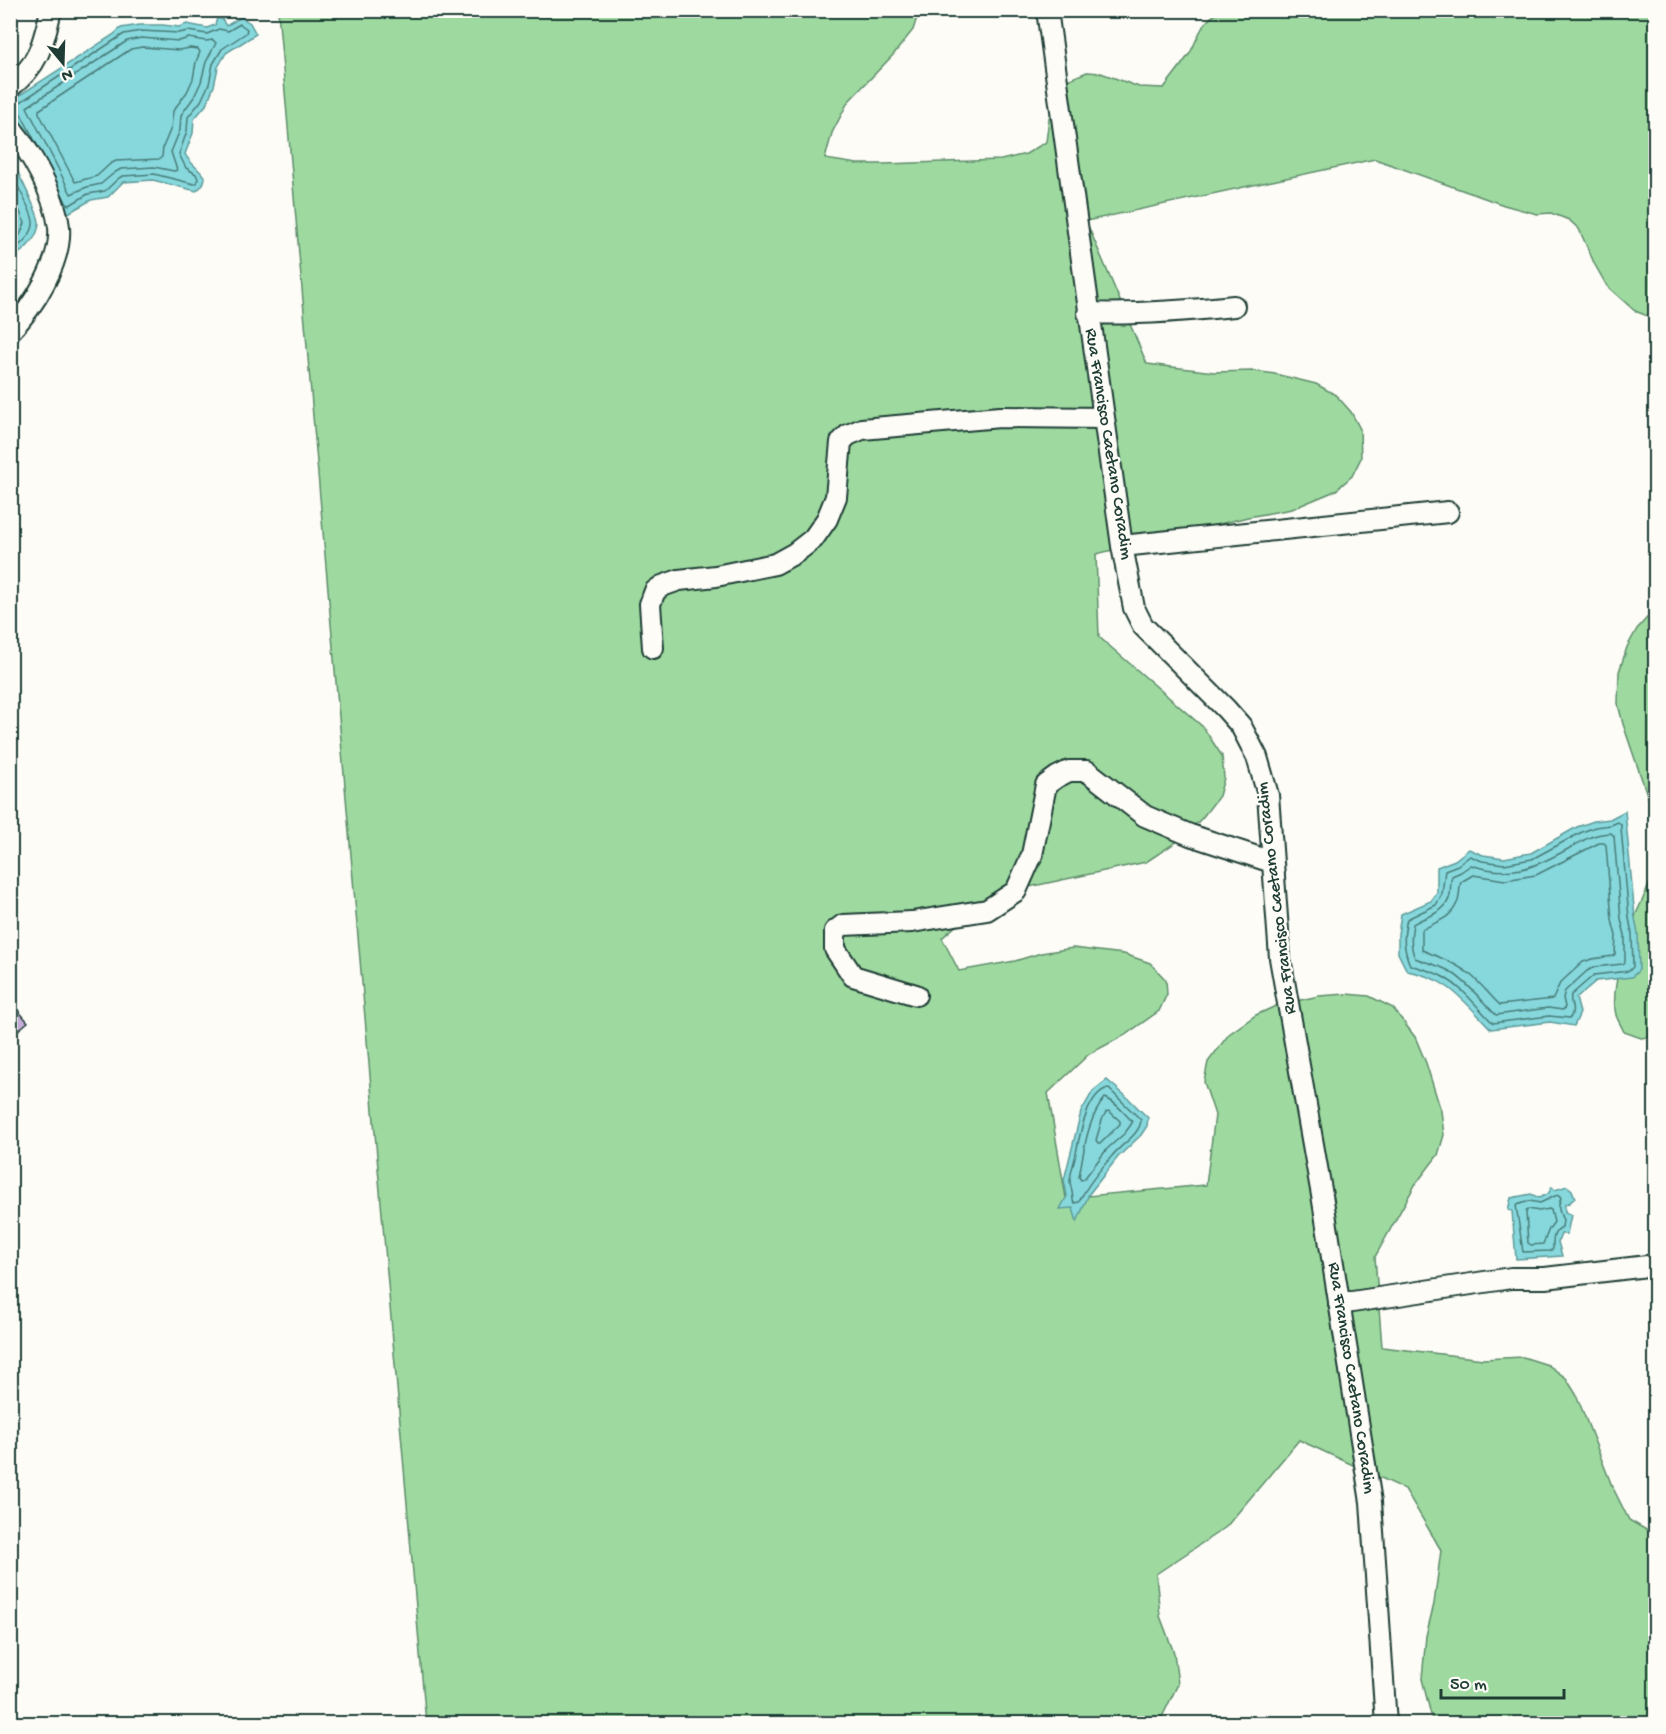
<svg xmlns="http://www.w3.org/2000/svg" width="1666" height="1734" font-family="'Gochi Hand',sans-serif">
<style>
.green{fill:#9edaa0;stroke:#5e8c6a;stroke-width:1.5}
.water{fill:#86d8dd;stroke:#5d9a99;stroke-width:1.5}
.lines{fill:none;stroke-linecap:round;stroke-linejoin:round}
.shore{stroke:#487b78;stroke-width:1.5}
.building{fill:#c7addb;stroke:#1f3d34;stroke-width:1.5}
.minor-casing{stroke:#1f3d34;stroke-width:24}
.minor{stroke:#fdfcf7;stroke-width:20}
.labels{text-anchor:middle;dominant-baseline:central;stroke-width:5;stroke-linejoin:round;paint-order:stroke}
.street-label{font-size:18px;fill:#1f3d34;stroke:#fdfcf7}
</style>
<rect width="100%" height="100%" fill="#fdfcf7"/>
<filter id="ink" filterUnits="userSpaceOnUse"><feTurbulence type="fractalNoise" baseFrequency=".0167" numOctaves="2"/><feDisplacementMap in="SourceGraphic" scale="12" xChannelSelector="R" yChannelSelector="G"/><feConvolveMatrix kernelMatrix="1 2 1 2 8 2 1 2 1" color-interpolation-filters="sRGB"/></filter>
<g filter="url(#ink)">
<!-- green -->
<path class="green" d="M278 11H919L913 30 893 55 848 102 832 133 825 159 857 164H885L1001 160 1026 154 1046 142 1049 118 1059 90 1067 80 1087 72 1101 73 1139 87 1164 88C1172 77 1182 65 1190 53 1200 34 1200 23 1220 11H1655V319L1635 311 1607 286 1595 265 1579 229 1569 220 1551 213 1537 214 1504 205 1375 159 1086 221 1147 364 1214 372 1254 371 1275 374 1316 384 1336 395 1351 412 1360 429 1361 458 1352 476 1335 491 1292 509 1248 517 1096 554 1099 637 1203 727 1222 756 1224 778 1219 796 1202 818 1181 839 1146 862 991 895 942 938 959 971 1015 961 1041 953 1073 948 1124 954 1150 963 1166 980 1167 994 1159 1011 1125 1035 1089 1054 1048 1093 1066 1198 1206 1185 1215 1115 1204 1082 1208 1062 1229 1034 1256 1015 1278 1005 1319 996 1346 994 1369 996 1393 1008 1415 1037 1426 1063 1441 1111 1444 1135 1438 1155 1415 1185 1375 1257 1382 1347 1483 1359 1523 1357 1548 1365 1566 1378 1576 1394 1612 1486 1629 1520 1655 1535V1723H1433L1422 1679 1426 1636 1434 1604 1441 1550 1405 1489 1299 1440 1226 1527 1156 1574 1160 1616 1174 1653 1178 1684 1162 1717 1154 1723H426Z
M1655 609V818L1623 724 1618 704 1619 672 1627 647 1637 629Z
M1655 867V1036L1641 1038 1624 1032C1622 1027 1618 1021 1616 1015 1610 991 1625 942 1634 919 1641 901 1651 885 1655 867Z"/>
<!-- water -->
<path class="water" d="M241 17 250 23 256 34 226 53 218 67 214 86 206 105 194 119 193 133 185 154C190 164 199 168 205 178L203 185 196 191 153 180 123 182 108 197 91 200 65 215 14 114 12 100 113 35 121 28 140 25H163L179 27 187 24 207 28 215 25 217 18 222 19 226 26Z
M11 158C16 170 40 214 39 223 38 239 24 251 11 259Z
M1625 811 1635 918 1638 934 1639 970 1632 977 1596 981 1576 998 1580 1013 1574 1026 1550 1022 1491 1029C1463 1000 1448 978 1407 971L1398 953V934L1401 914 1431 901 1437 893V867L1455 860 1469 849 1483 855 1504 858 1531 853 1577 827 1594 821 1610 819Z
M1107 1080 1127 1097 1148 1118 1147 1126 1141 1135 1118 1157 1089 1194 1077 1222 1073 1208 1060 1209 1067 1196 1064 1180 1081 1112 1093 1091Z
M1567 1186 1572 1190 1575 1198 1569 1203 1565 1204V1212L1571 1215 1567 1234H1561L1558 1242 1562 1256 1516 1259 1512 1211 1508 1210 1511 1198 1531 1194 1539 1198 1548 1194 1552 1187 1555 1190Z"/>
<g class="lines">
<!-- shore -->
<path class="shore" d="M141 38 179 41 189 38 206 41 213 40 216 43 206 62 201 82 194 97 181 115 180 130 171 152 177 170 174 171 154 167 121 169 114 173 101 184 87 187 71 194 27 107 127 41Z
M142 47 179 50 190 48 198 49 200 52 196 62 193 79 187 92 173 111 171 128 163 147 162 157 159 159 116 161 110 164 97 176 75 182 39 113V110L131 49Z
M37 145 20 112 19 103 124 34 141 31 179 33 188 31 207 34 219 29 228 31 240 24 247 29 246 33 222 49 213 64 209 84 201 101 188 117 187 131 179 154 186 168 196 174 198 179 197 183 194 184 154 174 123 176 119 178 105 191 88 194 70 205 67 204 62 194
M10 172C15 181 33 214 33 222 34 234 20 246 10 252
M10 190 25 223 20 235 10 243
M1618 822 1621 824V828L1629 918 1632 934 1633 967 1629 971 1594 975 1571 995C1569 1004 1576 1009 1570 1018L1549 1016 1493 1023C1477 1008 1465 989 1445 978 1434 971 1422 969 1410 965 1403 949 1403 936 1407 919L1436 905 1442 894 1445 870 1458 865 1470 856 1482 861 1504 864 1532 859 1580 833 1595 827 1611 825Z
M1611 833 1614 836 1621 919 1625 935V962L1623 964 1594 967 1587 971 1565 991 1563 998 1565 1007 1563 1010 1548 1008 1496 1015C1481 1001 1469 983 1451 972 1439 965 1427 963 1415 958 1410 947 1411 936 1413 924 1427 915 1446 914 1450 895 1451 888 1450 882 1452 876L1461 872 1471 865C1510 878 1534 868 1568 849 1584 840 1592 834 1611 833Z
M1599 843H1604L1606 845 1612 920 1616 936 1615 954 1613 956 1592 959 1583 962 1560 983 1553 999 1500 1005C1491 997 1483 986 1473 977 1458 964 1439 957 1422 950V930C1437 920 1450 921 1458 901 1460 895 1459 888 1461 882L1473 875 1505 880 1536 875Z
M1108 1088 1137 1116 1141 1120C1140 1135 1121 1144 1112 1156 1100 1170 1087 1185 1079 1202L1075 1203 1073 1200C1073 1194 1071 1188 1070 1182 1070 1174 1073 1166 1075 1158 1079 1139 1086 1094 1108 1088Z
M1105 1098C1115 1101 1124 1113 1132 1121V1123L1125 1133 1107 1149 1084 1179 1081 1180 1079 1177C1084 1151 1087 1119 1105 1098Z
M1109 1111 1120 1121V1124L1101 1143H1098L1096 1140 1102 1120 1106 1112Z
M1559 1195 1561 1198C1557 1207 1559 1212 1563 1220L1562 1227C1552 1232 1553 1240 1553 1249L1550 1251 1523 1252 1516 1205 1530 1201 1540 1203 1555 1196Z
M1528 1209 1539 1211 1549 1209 1551 1210 1554 1222 1549 1229 1543 1244 1531 1245 1528 1243 1526 1212Z"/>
</g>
<!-- building -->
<path class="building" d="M10 1001 28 1022 10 1037Z"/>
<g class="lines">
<defs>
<path id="minor" d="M1047 10 1122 546 1134 608 1143 626 1226 709 1241 726 1257 757 1268 795 1280 958 1323 1201 1371 1502 1386 1724
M10 87C39 65 43 44 51 10
M10 127C31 152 55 195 59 227 62 262 33 307 10 331
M1088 313C1137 315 1185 311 1234 306
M1122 546 1448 512
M653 648 650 604 655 591 662 586 679 580 716 576 775 564 795 553 813 539 827 519 836 497 841 442 848 435 862 429 1000 417 1104 418
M916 995 853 976 835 949V931L843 925 912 922 987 910 1016 891 1032 855 1046 785 1057 777 1069 771H1087L1145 816 1190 835 1272 862
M1339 1304 1511 1278H1545L1656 1265"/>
</defs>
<!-- minor casing -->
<use href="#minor" class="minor-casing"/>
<!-- minor -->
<use href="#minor" class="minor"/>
</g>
</g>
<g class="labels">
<!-- street labels -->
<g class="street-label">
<text transform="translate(1108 444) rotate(81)">Rua Francisco Caetano Coradim</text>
<text transform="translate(1277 898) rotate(-97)">Rua Francisco Caetano Coradim</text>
<text transform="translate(1351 1378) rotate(81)">Rua Francisco Caetano Coradim</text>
</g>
</g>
<!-- margin -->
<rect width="1666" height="1734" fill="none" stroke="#fdfcf7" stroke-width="36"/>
<rect x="18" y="18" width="1630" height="1698" fill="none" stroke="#1f3d34" stroke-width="2" filter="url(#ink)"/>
<!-- north arrow -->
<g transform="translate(63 63) rotate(161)" stroke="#fdfcf7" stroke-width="4.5" paint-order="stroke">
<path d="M0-4.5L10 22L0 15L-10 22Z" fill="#1f3d34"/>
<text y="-9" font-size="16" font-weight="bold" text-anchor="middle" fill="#1f3d34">N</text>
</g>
<!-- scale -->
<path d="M1441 1689v9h123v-9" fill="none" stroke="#1f3d34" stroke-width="3"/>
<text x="1450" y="1689" font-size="18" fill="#1f3d34" stroke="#fdfcf7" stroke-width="4.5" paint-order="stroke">50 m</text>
</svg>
